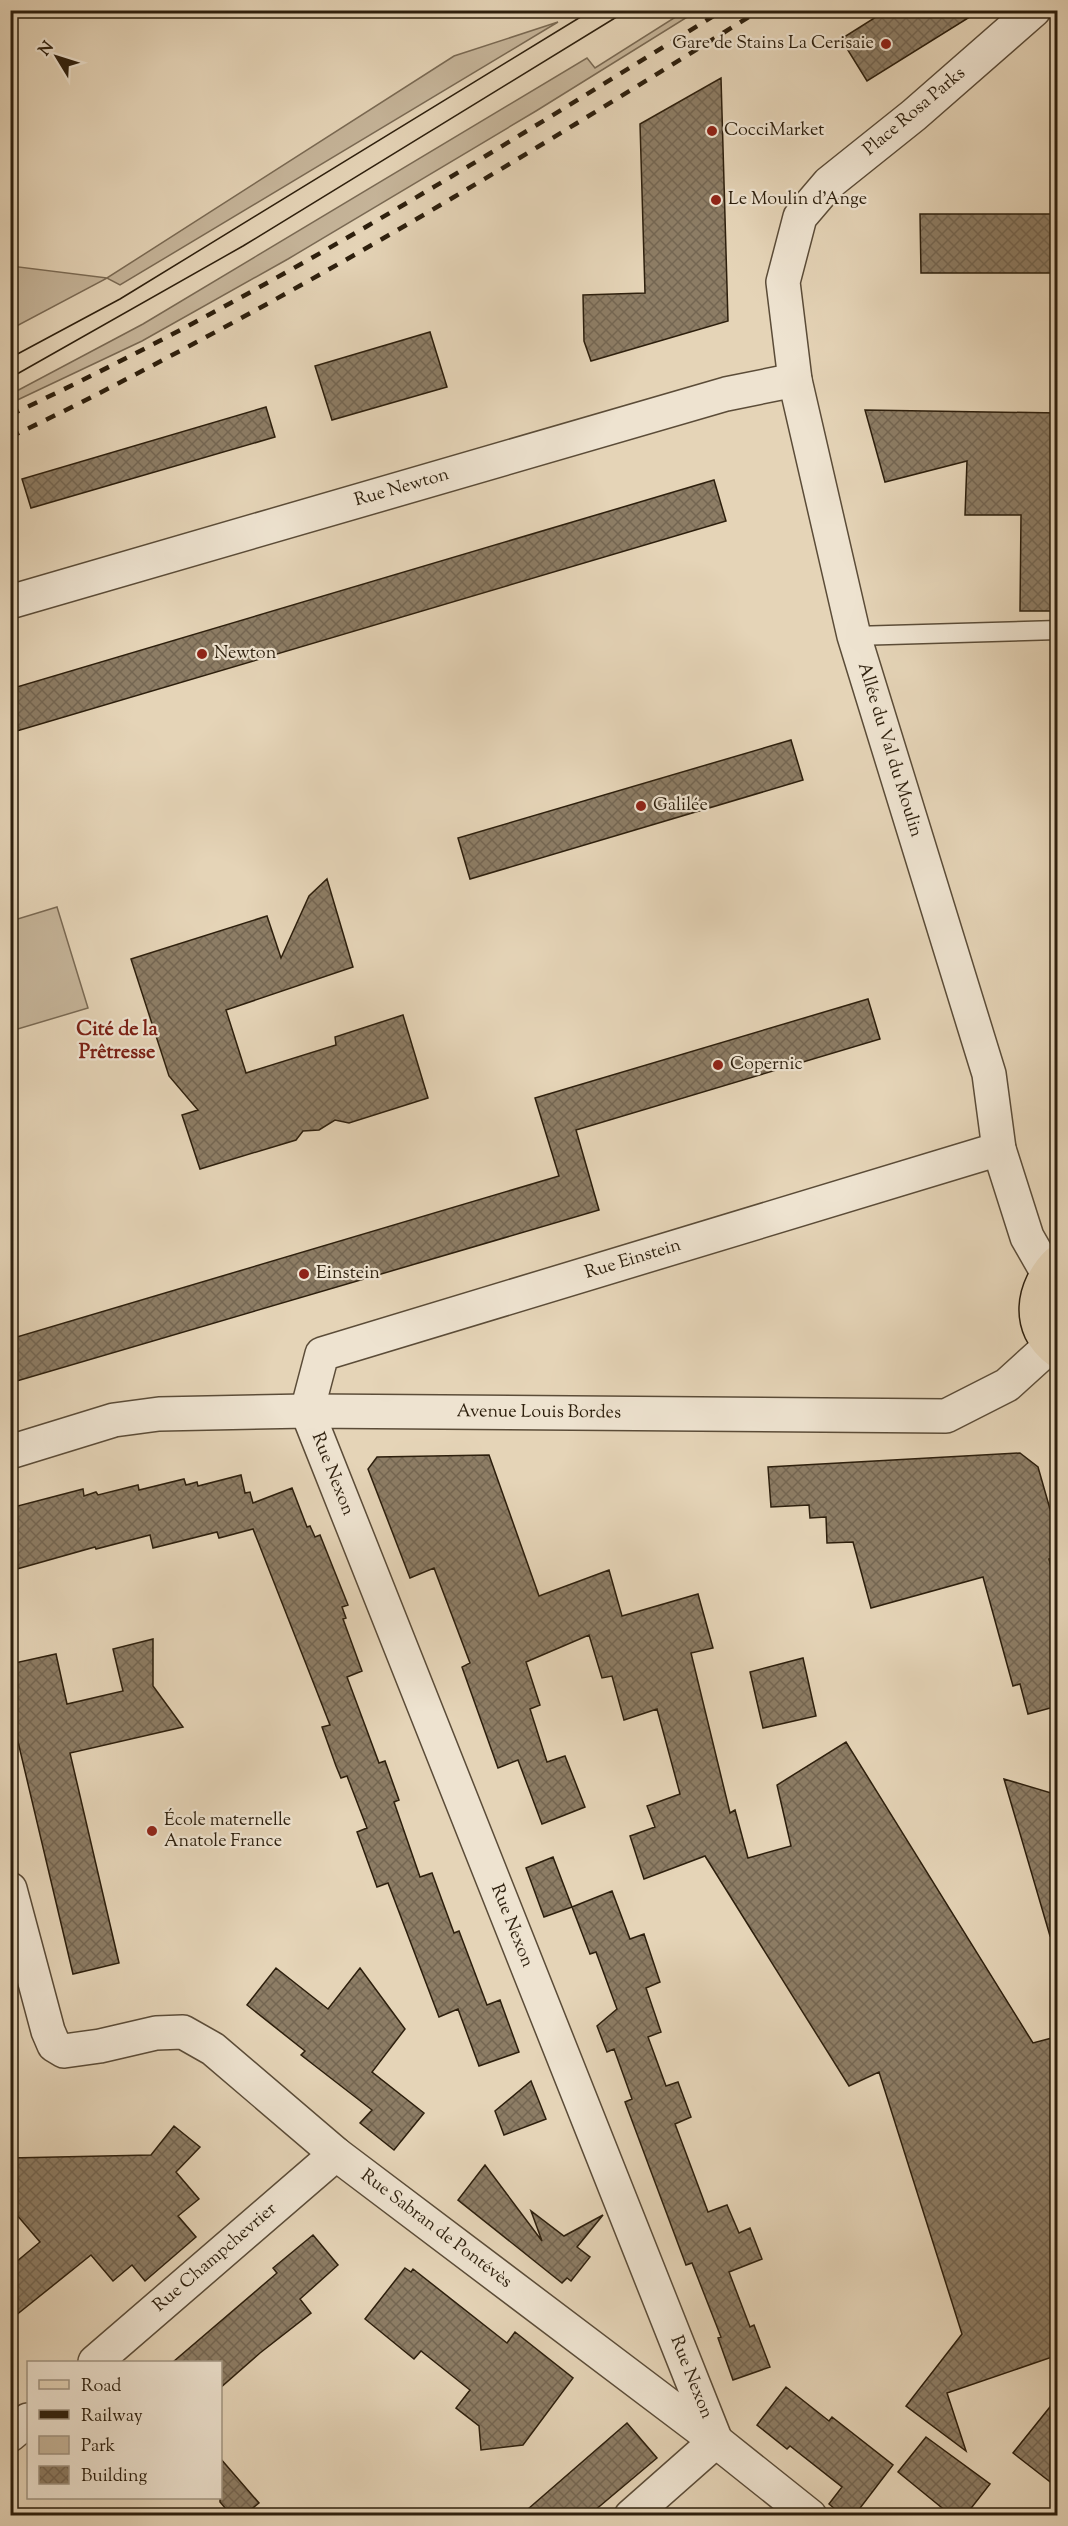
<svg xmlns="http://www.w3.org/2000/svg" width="1068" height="2526" font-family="'Sorts Mill Goudy',serif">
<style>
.green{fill:#c6b59a;stroke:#7a6a54;stroke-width:1.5}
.building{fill:url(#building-cross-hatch);stroke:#2d1f0d;stroke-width:1.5}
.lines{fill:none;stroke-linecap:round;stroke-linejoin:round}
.lane-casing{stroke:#5b4c38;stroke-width:21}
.street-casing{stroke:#5b4c38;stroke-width:36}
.primary-casing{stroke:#2d1f0d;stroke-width:36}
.lane{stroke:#eee3d0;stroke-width:18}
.street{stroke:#eee3d0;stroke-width:33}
.primary{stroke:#e5d4b7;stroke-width:33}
.tram{stroke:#2d1f0d;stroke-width:1.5}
.rail{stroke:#2d1f0d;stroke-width:4.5;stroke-dasharray:10 10;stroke-linecap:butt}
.poi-dot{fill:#8f2418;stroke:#eee3d0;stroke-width:2}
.labels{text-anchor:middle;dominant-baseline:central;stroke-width:4.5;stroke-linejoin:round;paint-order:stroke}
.poi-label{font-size:18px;fill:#2d1f0d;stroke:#eee3d0;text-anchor:start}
.street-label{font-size:18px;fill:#2d1f0d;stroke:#eee3d0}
.neighbourhood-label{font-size:20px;font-weight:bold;fill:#7a1f14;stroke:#eee3d0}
</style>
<defs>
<pattern id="building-cross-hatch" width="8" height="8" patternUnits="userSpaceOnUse" patternTransform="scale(1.5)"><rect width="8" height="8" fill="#8d7d65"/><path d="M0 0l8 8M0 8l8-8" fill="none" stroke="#746652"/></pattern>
</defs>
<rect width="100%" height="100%" fill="#e5d4b7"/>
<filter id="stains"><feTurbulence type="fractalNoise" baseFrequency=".00333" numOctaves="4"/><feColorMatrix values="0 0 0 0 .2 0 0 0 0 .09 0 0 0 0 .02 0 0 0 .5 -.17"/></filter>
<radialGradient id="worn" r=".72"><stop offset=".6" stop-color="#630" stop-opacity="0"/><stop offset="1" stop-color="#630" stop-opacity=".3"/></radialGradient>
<!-- green -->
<path class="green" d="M685 11H697L536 111 288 259 142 341 11 403V394L143 324 587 58 595 68Z
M558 22 120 285 107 278 11 329V266L107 278 454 56Z
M57 907 88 1008 11 1031V921Z"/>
<!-- building -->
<path class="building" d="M887 10H981L867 81 841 39Z
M721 78 728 321 591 361 584 341 583 295 645 293 640 124Z
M920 214H1058V273H921Z
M430 332 447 387 332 420 315 366Z
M266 407 275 437 31 508 22 479Z
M865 410 1058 413V611H1020L1021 515H965L967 461 885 482Z
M714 480 726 521 10 733V689Z
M791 740 803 780 470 879 458 838Z
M327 879 353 967 226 1010 246 1073 336 1045 335 1037 403 1015 428 1098 349 1123 335 1120 319 1130 303 1131 296 1140 200 1169 182 1115 198 1110 169 1076 131 959 267 916 281 958 309 896Z
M868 999 880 1039 576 1130 599 1210 10 1383V1339L559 1176 535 1098Z
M1020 1453 1038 1467 1058 1537V1557L1049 1559 1058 1592V1706L1028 1714 1020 1684 1013 1686 983 1577 871 1608 853 1542 827 1543 826 1517 810 1518 809 1505 771 1507 768 1467Z
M489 1455 539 1596 609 1570 622 1616 698 1594 713 1648 691 1653 730 1813 735 1810 748 1858 791 1846 777 1785 846 1742 1033 2043 1052 2038 1058 2057V2355L947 2393 966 2451 906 2406 962 2334 879 2072 849 2086 705 1856 644 1879 630 1836 655 1827 647 1806 680 1794 657 1709 624 1720 612 1676 602 1678 589 1635 526 1662 540 1705 530 1709 547 1762 565 1756 585 1807 542 1824 518 1760 498 1768 462 1667 470 1663 434 1568 410 1578 368 1469 377 1457Z
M241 1475 245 1493 250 1492 253 1503 292 1488 307 1527 310 1526 315 1537 320 1535 348 1605 342 1607 346 1618 343 1619 362 1671 347 1677 379 1763 385 1761 399 1800 394 1802 420 1877 432 1873 454 1933 459 1931 487 2005 500 2000 519 2052 479 2066 458 2009 439 2017 388 1883 377 1887 357 1832 367 1828 347 1776 341 1778 336 1766 322 1727 330 1725 253 1529 219 1538 217 1532 153 1548 150 1535 96 1549 95 1547 10 1571V1508L83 1489 84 1496 96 1492 98 1495 138 1485 139 1490 184 1479 186 1485 197 1482 198 1486Z
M153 1639V1686L183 1727 70 1753 119 1963 73 1974 10 1708V1664L56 1654 67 1704 123 1691 113 1649Z
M803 1658 816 1716 763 1728 750 1672Z
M1004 1779 1058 1795V1935L1050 1936Z
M553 1857 572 1907 612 1891 630 1939 644 1934 660 1982 646 1988 661 2032 648 2037 666 2086 678 2082 691 2117 675 2124 708 2212 727 2205 739 2233 750 2228 762 2259 729 2272 750 2327 754 2325 770 2367 733 2380 718 2338 721 2337 692 2263 686 2265 625 2102 632 2099 614 2049 607 2052 597 2026 617 2009 596 1952 590 1954 572 1907 544 1917 526 1868Z
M276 1968 328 2009 360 1968 405 2029 372 2072 424 2113 394 2150 360 2123 372 2110 301 2055 305 2051 247 2005Z
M531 2081 546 2119 504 2135 495 2111Z
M174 2126 200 2147 176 2172 199 2199 178 2216 196 2237 145 2281 132 2265 113 2281 91 2255 10 2320V2267L40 2242 10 2207V2158L151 2155Z
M485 2165 542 2241 531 2211 564 2236 603 2215 577 2247 590 2257 571 2281 567 2278 562 2283 458 2200Z
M313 2235 338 2265 300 2299 311 2313 260 2353 220 2388V2362H173L277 2273 273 2268Z
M405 2268 411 2272 413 2269 507 2343 515 2332 573 2378 523 2445 481 2450 479 2426 456 2408 470 2390 421 2351 414 2359 365 2319Z
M786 2387 829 2421 832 2417 893 2465 854 2516H843L829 2504 842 2487 790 2446 787 2449 757 2425Z
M1058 2397V2488L1013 2453Z
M627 2423 657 2458 588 2516H520Z
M926 2437 990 2484 965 2516H952L898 2472Z
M220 2458 259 2503 243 2516H232L220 2502Z"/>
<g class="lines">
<defs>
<path id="lane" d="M854 636 1058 630"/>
<g id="street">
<path id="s1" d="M1034 10 914 115 829 183 800 217 783 282 795 380 854 636 989 1074 999 1149 1027 1237 1047 1272"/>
<path id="s2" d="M10 602 726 394 795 380"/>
<path id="s3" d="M307 1411 716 2441 631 2516"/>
<path id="s4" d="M307 1411 322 1354 999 1149"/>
<path id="s5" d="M10 1452 114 1420 159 1414 307 1411 946 1416 1007 1385 1050 1346"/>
<path id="s6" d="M10 1889 48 2031 54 2045 64 2051 100 2046 156 2033 183 2032 213 2049 336 2154 716 2441 810 2516"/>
<path id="s7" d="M95 2362 336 2154"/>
<path d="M10 2435 28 2420"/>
</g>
<path id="primary" d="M1058 1262C1032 1287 1026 1328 1058 1351"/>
</defs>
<!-- lane casing -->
<use href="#lane" class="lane-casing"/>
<!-- street casing -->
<use href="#street" class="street-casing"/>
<!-- primary casing -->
<use href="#primary" class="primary-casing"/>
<!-- lane -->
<use href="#lane" class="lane"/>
<!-- street -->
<use href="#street" class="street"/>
<!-- primary -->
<use href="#primary" class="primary"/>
<!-- tram -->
<path class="tram" d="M10 358 120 299 592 10
M10 378 243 246 628 10"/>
<!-- rail -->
<path class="rail" d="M10 415C258 299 491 154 723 10
M10 437C72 408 133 376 193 344 387 241 574 126 760 10"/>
</g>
<!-- markers -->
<g class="poi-dot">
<circle cx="886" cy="44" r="6"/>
<circle cx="712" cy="131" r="6"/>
<circle cx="716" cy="200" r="6"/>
<circle cx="202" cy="654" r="6"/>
<circle cx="641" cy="806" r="6"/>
<circle cx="718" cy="1065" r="6"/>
<circle cx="304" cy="1274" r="6"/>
<circle cx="152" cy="1831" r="6"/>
</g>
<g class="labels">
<!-- poi labels -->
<g class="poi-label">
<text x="874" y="44" text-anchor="end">Gare de Stains La Cerisaie</text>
<text x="724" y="131">CocciMarket</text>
<text x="728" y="200">Le Moulin d'Ange</text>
<text x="214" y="654">Newton</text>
<text x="653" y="806">Galilée</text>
<text x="730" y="1065">Copernic</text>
<text x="316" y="1274">Einstein</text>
<text x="164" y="1821">École maternelle<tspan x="164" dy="21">Anatole France</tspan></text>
</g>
<!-- street labels -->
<g class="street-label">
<text transform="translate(915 112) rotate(-40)">Place Rosa Parks</text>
<text stroke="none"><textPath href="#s2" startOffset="408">Rue Newton</textPath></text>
<text stroke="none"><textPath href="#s1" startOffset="861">Allée du Val du Moulin</textPath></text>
<text stroke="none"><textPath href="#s4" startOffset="384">Rue Einstein</textPath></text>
<text stroke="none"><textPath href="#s5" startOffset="534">Avenue Louis Bordes</textPath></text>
<text stroke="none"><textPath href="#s3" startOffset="68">Rue Nexon</textPath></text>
<text stroke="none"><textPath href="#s3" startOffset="554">Rue Nexon</textPath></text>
<text stroke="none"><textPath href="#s6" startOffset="616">Rue Sabran de Pontévès</textPath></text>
<text stroke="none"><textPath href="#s7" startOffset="159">Rue Champchevrier</textPath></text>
<text stroke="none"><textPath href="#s3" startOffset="1040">Rue Nexon</textPath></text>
</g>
<!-- neighbourhood labels -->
<g class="neighbourhood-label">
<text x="117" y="1030">Cité de la<tspan x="117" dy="23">Prêtresse</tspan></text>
</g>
</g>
<!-- margin -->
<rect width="1068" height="2526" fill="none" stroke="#e5d4b7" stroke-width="36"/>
<rect x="12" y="12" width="1044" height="2502" fill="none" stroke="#2d1f0d" stroke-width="3"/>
<rect x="18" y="18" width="1032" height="2490" fill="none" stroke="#2d1f0d" stroke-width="1.5"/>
<!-- legend -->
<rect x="27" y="2361" width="195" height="138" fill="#eee3d0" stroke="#a19582" stroke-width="1.5"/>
<rect x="39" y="2380" width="30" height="9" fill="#e5d4b7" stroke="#a19582" stroke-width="1.5"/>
<text x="81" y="2391" font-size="18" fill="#2d1f0d">Road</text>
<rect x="39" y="2410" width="30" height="9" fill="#2d1f0d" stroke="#a19582" stroke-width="1.5"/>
<text x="81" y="2421" font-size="18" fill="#2d1f0d">Railway</text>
<rect x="39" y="2436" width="30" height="18" fill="#c6b59a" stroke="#a19582" stroke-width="1.5"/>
<text x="81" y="2451" font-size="18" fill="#2d1f0d">Park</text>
<rect x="39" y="2466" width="30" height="18" fill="url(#building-cross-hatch)" stroke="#a19582" stroke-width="1.5"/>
<text x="81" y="2481" font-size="18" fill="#2d1f0d">Building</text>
<!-- north arrow -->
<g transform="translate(57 57) rotate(308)" stroke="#eee3d0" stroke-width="4.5" paint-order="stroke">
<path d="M0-4.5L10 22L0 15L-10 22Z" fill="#2d1f0d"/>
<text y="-9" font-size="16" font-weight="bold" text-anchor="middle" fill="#2d1f0d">N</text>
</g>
<rect width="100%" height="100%" filter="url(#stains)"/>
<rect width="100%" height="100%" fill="url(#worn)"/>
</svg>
